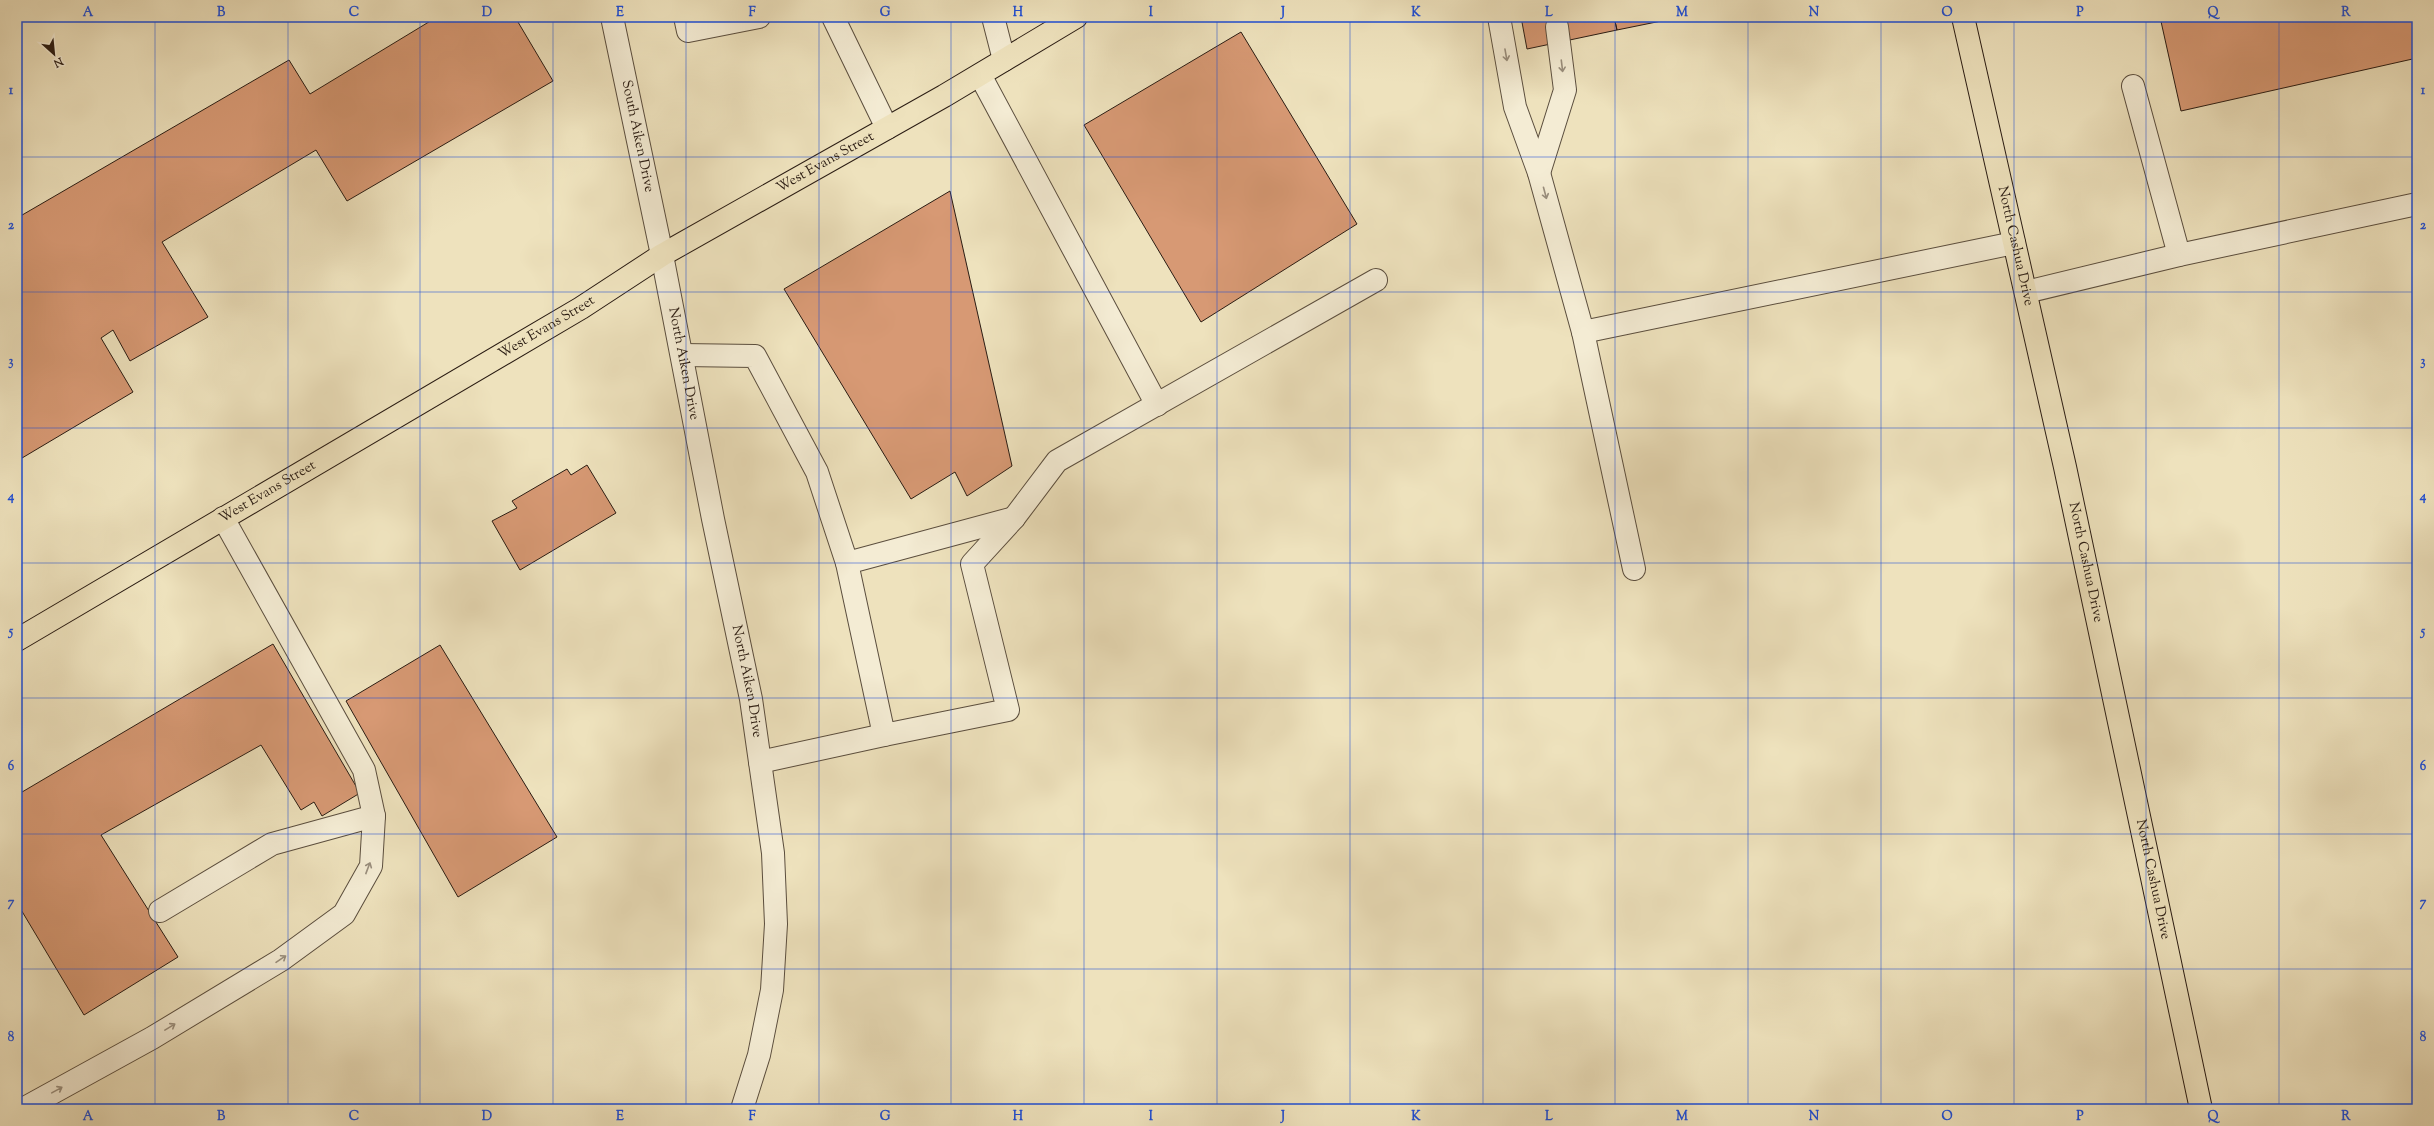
<svg xmlns="http://www.w3.org/2000/svg" width="2434" height="1126" font-family="'Sorts Mill Goudy',serif">
<style>
.building{fill:#d79974;stroke:#2a1c13}
.lines{fill:none;stroke-linecap:round;stroke-linejoin:round}
.minor-casing{stroke:#5b4e3e;stroke-width:24}
.major-casing{stroke:#2a1c13;stroke-width:24}
.minor{stroke:#f4ecd4;stroke-width:22}
.major{stroke:#eee2bd;stroke-width:22}
.oneway{stroke:#998e7d}
.grid{fill:none;stroke:#1d4ed8;stroke-width:1;stroke-opacity:0.55}
.labels{text-anchor:middle;dominant-baseline:central;stroke-width:4;stroke-linejoin:round;paint-order:stroke}
.street-label{font-size:14px;fill:#2a1c13;stroke:#f4ecd4}
.neatline{fill:none;stroke:#1d4ed8;stroke-width:1.5}
.grid-label{font-size:13px;text-anchor:middle;font-weight:bold;fill:#1d4ed8}
</style>
<rect width="100%" height="100%" fill="#eee2bd"/>
<filter id="stains"><feTurbulence type="fractalNoise" baseFrequency=".005" numOctaves="4"/><feColorMatrix values="0 0 0 0 .2 0 0 0 0 .09 0 0 0 0 .02 0 0 0 .5 -.17"/></filter>
<radialGradient id="worn" r=".72"><stop offset=".6" stop-color="#630" stop-opacity="0"/><stop offset="1" stop-color="#630" stop-opacity=".3"/></radialGradient>
<!-- building -->
<path class="building" d="M437 17H515L553 81 347 201 316 150 162 242 208 317 130 361 113 330 101 338 133 392 17 461V218L289 60 310 94Z
M1521 17H1614L1617 30 1527 49Z
M1614 17H1681L1617 30Z
M2160 17H2417V58L2181 111Z
M1241 32 1357 224 1201 322 1084 125Z
M950 191 1012 466 967 496 955 472 911 499 784 289Z
M587 465 616 513 520 570 492 521 517 508 512 501 567 469 571 475Z
M273 644 360 793 322 816 314 802 301 810 261 745 101 835 178 957 84 1015 20 908 17 910V795Z
M440 645 557 837 458 897 346 701Z"/>
<g class="lines">
<defs>
<g id="minor">
<path id="s1" d="M612 17 662 255 713 519 751 699 773 853 776 924 772 990 759 1055 742 1109"/>
<path d="M685 17 688 31 759 17"/>
<path d="M833 17 887 128"/>
<path d="M993 17 1004 60"/>
<path d="M1499 17 1515 107 1539 173 1583 332 1634 569"/>
<path d="M980 75 1157 405"/>
<path d="M2133 86 2179 255"/>
<path d="M1539 173 1565 90 1557 27"/>
<path d="M2026 292 2179 255 2417 204"/>
<path d="M1583 332 2014 243"/>
<path d="M682 355 755 356 817 472 847 563 884 735 1008 710 972 564 1014 518 1057 461 1376 280"/>
<path d="M847 563 1014 518"/>
<path d="M760 762 884 735"/>
<path d="M160 911 272 844 374 816"/>
<path d="M23 1109 152 1038 281 960 344 914 371 866 374 816 364 770 223 518"/>
</g>
<g id="major">
<path id="s2" d="M1963 17 2065 467 2201 1109"/>
<path id="s3" d="M17 640 581 308 662 255 944 96 1076 17"/>
</g>
</defs>
<!-- minor casing -->
<use href="#minor" class="minor-casing"/>
<!-- major casing -->
<use href="#major" class="major-casing"/>
<!-- minor -->
<use href="#minor" class="minor"/>
<!-- major -->
<use href="#major" class="major"/>
</g>
<!-- one-way arrows -->
<defs><path id="oneway-shaft" d="M-6 0H5M1.5-3L5.5 0L1.5 3" fill="none" stroke-width="1.6" stroke-linecap="round" stroke-linejoin="round"/></defs>
<g class="oneway">
<use href="#oneway-shaft" transform="translate(1506 55) rotate(80)"/>
<use href="#oneway-shaft" transform="translate(1562 66) rotate(83)"/>
<use href="#oneway-shaft" transform="translate(1545 193) rotate(75)"/>
<use href="#oneway-shaft" transform="translate(368 868) rotate(-69)"/>
<use href="#oneway-shaft" transform="translate(281 959) rotate(-34)"/>
<use href="#oneway-shaft" transform="translate(170 1027) rotate(-31)"/>
<use href="#oneway-shaft" transform="translate(57 1090) rotate(-29)"/>
</g>
<!-- grid -->
<path class="grid" d="M155 17V1109M288 17V1109M420 17V1109M553 17V1109M686 17V1109M819 17V1109M951 17V1109M1084 17V1109M1217 17V1109M1350 17V1109M1483 17V1109M1615 17V1109M1748 17V1109M1881 17V1109M2014 17V1109M2146 17V1109M2279 17V1109M17 157H2417M17 292H2417M17 428H2417M17 563H2417M17 698H2417M17 834H2417M17 969H2417"/>
<g class="labels">
<!-- street labels -->
<g class="street-label">
<text stroke="none"><textPath href="#s1" startOffset="122">South Aiken Drive</textPath></text>
<text stroke="none"><textPath href="#s3" startOffset="939">West Evans Street</textPath></text>
<text stroke="none"><textPath href="#s2" startOffset="235">North Cashua Drive</textPath></text>
<text stroke="none"><textPath href="#s3" startOffset="615">West Evans Street</textPath></text>
<text stroke="none"><textPath href="#s1" startOffset="354">North Aiken Drive</textPath></text>
<text stroke="none"><textPath href="#s3" startOffset="291">West Evans Street</textPath></text>
<text stroke="none"><textPath href="#s2" startOffset="559">North Cashua Drive</textPath></text>
<text stroke="none"><textPath href="#s1" startOffset="678">North Aiken Drive</textPath></text>
<text stroke="none"><textPath href="#s2" startOffset="883">North Cashua Drive</textPath></text>
</g>
</g>
<!-- margin -->
<rect width="2434" height="1126" fill="none" stroke="#eee2bd" stroke-width="44"/>
<!-- north arrow -->
<g transform="translate(54 54) rotate(153)" stroke="#f4ecd4" stroke-width="3" paint-order="stroke">
<path d="M0-3L7 15L0 10L-7 15Z" fill="#2a1c13"/>
<text y="-6" font-size="11" font-weight="bold" text-anchor="middle" fill="#2a1c13">N</text>
</g>
<rect x="22" y="22" width="2390" height="1082" class="neatline"/>
<g class="grid-label">
<text x="88" y="16">A</text>
<text x="221" y="16">B</text>
<text x="354" y="16">C</text>
<text x="487" y="16">D</text>
<text x="620" y="16">E</text>
<text x="752" y="16">F</text>
<text x="885" y="16">G</text>
<text x="1018" y="16">H</text>
<text x="1151" y="16">I</text>
<text x="1283" y="16">J</text>
<text x="1416" y="16">K</text>
<text x="1549" y="16">L</text>
<text x="1682" y="16">M</text>
<text x="1814" y="16">N</text>
<text x="1947" y="16">O</text>
<text x="2080" y="16">P</text>
<text x="2213" y="16">Q</text>
<text x="2346" y="16">R</text>
<text x="11" y="94">1</text>
<text x="2423" y="94">1</text>
<text x="11" y="229">2</text>
<text x="2423" y="229">2</text>
<text x="11" y="365">3</text>
<text x="2423" y="365">3</text>
<text x="11" y="500">4</text>
<text x="2423" y="500">4</text>
<text x="11" y="635">5</text>
<text x="2423" y="635">5</text>
<text x="11" y="770">6</text>
<text x="2423" y="770">6</text>
<text x="11" y="906">7</text>
<text x="2423" y="906">7</text>
<text x="11" y="1041">8</text>
<text x="2423" y="1041">8</text>
<text x="88" y="1120">A</text>
<text x="221" y="1120">B</text>
<text x="354" y="1120">C</text>
<text x="487" y="1120">D</text>
<text x="620" y="1120">E</text>
<text x="752" y="1120">F</text>
<text x="885" y="1120">G</text>
<text x="1018" y="1120">H</text>
<text x="1151" y="1120">I</text>
<text x="1283" y="1120">J</text>
<text x="1416" y="1120">K</text>
<text x="1549" y="1120">L</text>
<text x="1682" y="1120">M</text>
<text x="1814" y="1120">N</text>
<text x="1947" y="1120">O</text>
<text x="2080" y="1120">P</text>
<text x="2213" y="1120">Q</text>
<text x="2346" y="1120">R</text>
</g>
<rect width="100%" height="100%" filter="url(#stains)"/>
<rect width="100%" height="100%" fill="url(#worn)"/>
</svg>
